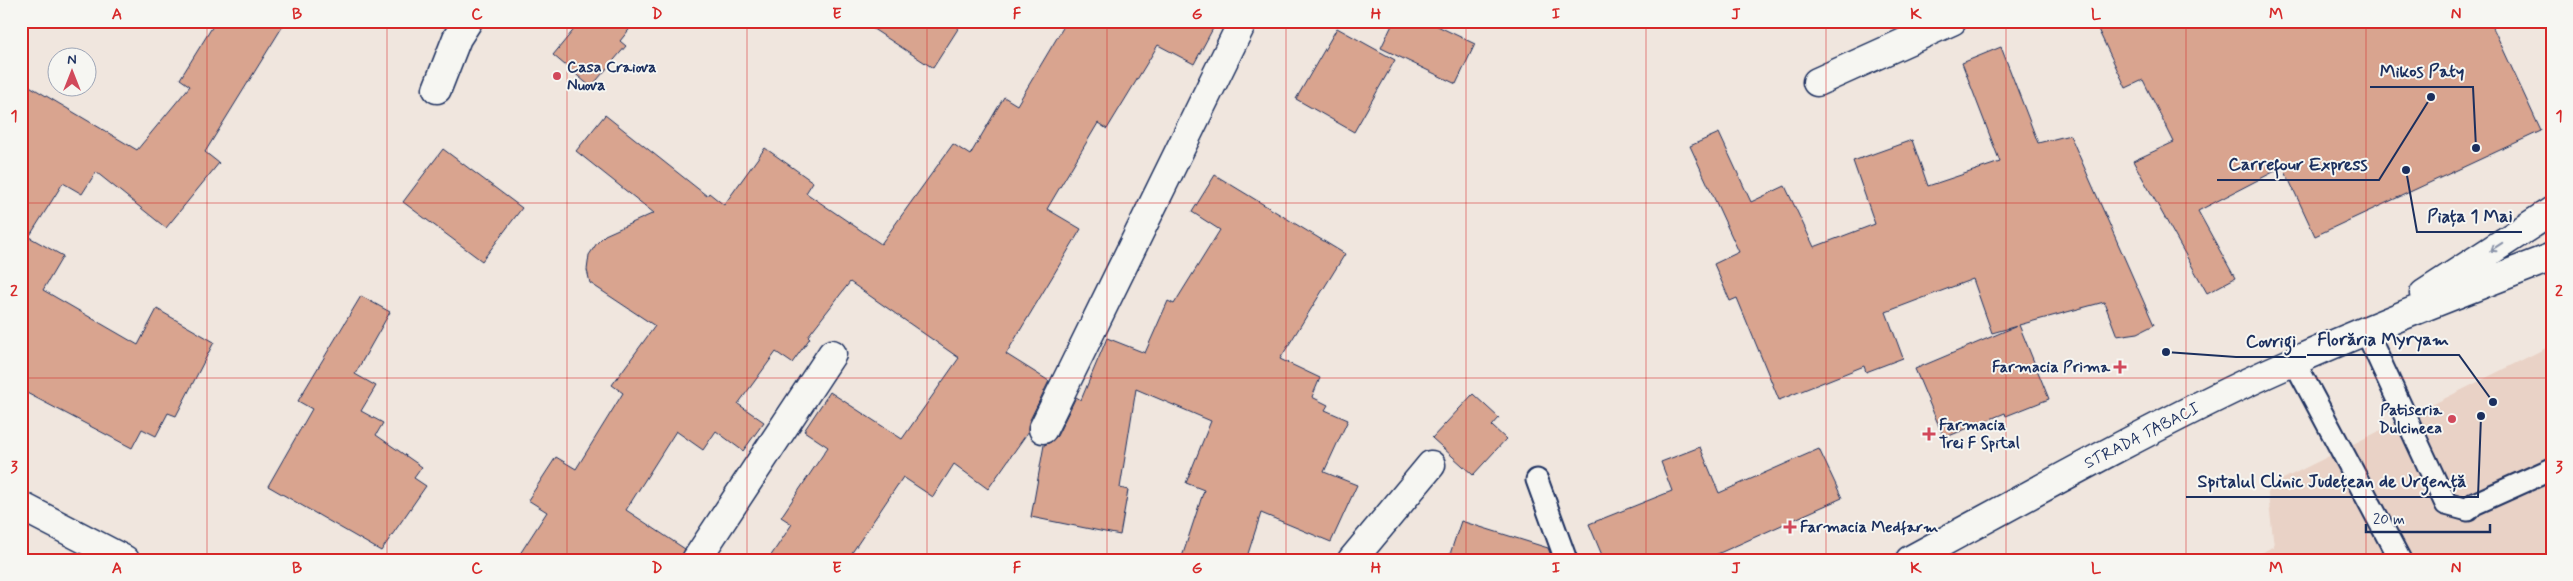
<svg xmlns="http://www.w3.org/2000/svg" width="2573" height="581" font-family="Mynerve,sans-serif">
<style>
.built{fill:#e9d2c6}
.building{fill:#d9a48f;stroke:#1b2f5e}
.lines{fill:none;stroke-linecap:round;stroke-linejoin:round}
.service-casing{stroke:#1b2f5e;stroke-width:25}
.minor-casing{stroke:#1b2f5e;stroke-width:31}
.secondary-casing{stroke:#1b2f5e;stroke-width:31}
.service{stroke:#f6f6f2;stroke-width:21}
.minor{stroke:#f6f6f2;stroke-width:28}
.secondary{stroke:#f6f6f2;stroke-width:28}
.oneway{stroke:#8892a8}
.grid{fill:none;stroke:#d62828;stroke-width:1;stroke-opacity:0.55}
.poi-dot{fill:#d1495b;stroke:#f6f6f2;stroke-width:2}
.labels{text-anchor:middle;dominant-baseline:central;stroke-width:4;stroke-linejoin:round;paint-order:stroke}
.poi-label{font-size:16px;font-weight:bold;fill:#1b2f5e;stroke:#f6f6f2;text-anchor:start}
.street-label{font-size:16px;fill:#1b2f5e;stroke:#f6f6f2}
.leader{fill:none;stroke:#1b2f5e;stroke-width:2}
.callout-dot{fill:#1b2f5e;stroke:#f6f6f2;stroke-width:2}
.callout-label{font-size:18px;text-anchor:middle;font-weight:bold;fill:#1b2f5e;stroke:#f6f6f2;stroke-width:4;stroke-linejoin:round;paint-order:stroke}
.neatline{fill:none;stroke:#d62828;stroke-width:2}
.grid-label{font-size:16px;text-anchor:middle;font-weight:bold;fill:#d62828}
</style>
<rect width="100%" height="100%" fill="#f0e6de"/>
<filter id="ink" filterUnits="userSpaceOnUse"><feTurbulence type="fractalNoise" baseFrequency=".02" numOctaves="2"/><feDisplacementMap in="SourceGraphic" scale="10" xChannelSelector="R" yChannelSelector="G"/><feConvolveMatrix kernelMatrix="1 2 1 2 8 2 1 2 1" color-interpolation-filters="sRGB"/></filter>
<g filter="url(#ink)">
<!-- built -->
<path class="built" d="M2552 345V560H2249L2274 546 2267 487Z"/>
<!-- building -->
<path class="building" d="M216 21H286L205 152 219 163 166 228 96 172 82 194 63 183 29 237 63 256 43 290 138 345 157 309 214 342 176 416 168 413 156 436 142 429 132 448 21 390V81L137 150 190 86 180 79Z
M581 21H636L620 41 626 46 591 87 553 55Z
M861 21H963L933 68Z
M1067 21H1217L1194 64 1158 45 1107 129 1098 123 1047 209 1081 229 1006 354 1049 381 1029 422 1028 432 988 489 954 464 933 497 903 477 847 560H768L792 524 781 517 828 447 804 431 830 392 902 439 959 358 850 282 808 336 810 338 792 363 776 352 738 404 764 422 743 451 716 431 703 450 676 431 626 510 685 549 680 560H516L547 512 528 500 556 457 576 469 623 393 612 385 655 326 590 283 587 270 589 255 597 243 605 235 654 213 576 151 605 115 707 196 709 193 724 205 765 148 813 182 806 193 881 244 953 144 970 155 1004 97 1017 105Z
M1394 21H1427L1475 44 1456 84 1381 48Z
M2094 21H2490L2541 131 2315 236 2283 167 2198 211 2235 278 2207 293 2133 161 2174 142 2143 80 2126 88Z
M1337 28 1395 60 1354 132 1296 99Z
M2001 47 2038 143 2070 135 2154 325 2138 333 2117 336 2104 302 2019 325 2049 399 2006 416 2005 413 1944 438 1915 369 2017 326 1992 333 1973 279 1886 312 1903 358 1866 372 1864 366 1779 400 1737 298 1730 301 1714 264 1739 252 1690 146 1719 133 1751 202 1785 186 1814 247 1875 224 1853 161 1912 140 1928 186 2000 162 1962 63Z
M443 149 522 208 482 261 403 202Z
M1215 175 1345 254 1280 359 1320 378 1312 397 1328 405 1325 410 1348 420 1324 472 1357 485 1331 542 1261 513 1246 560H1181L1204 490 1186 483 1211 421 1136 389 1120 488 1128 490 1120 535 1031 517 1044 445 1051 442 1057 436 1076 397 1081 400 1107 338 1145 353 1168 301 1174 304 1220 230 1192 212Z
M361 296 390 312 355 374 376 386 361 411 383 423 376 435 422 467 414 478 426 486 381 551 268 486 312 409 298 401Z
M1473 394 1499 418 1492 426 1506 439 1473 475 1432 438Z
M1700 447 1719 493 1819 449 1842 498 1704 560H1604L1589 524 1672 491 1661 462Z
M1461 521 1548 548 1553 560H1448Z"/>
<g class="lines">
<defs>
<path id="service" d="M2365 329 2446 504 2468 510 2474 504 2552 469
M2294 361 2400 560
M1537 480 1566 560"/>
<path id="minor" d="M1817 82 1952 21
M437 89 457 38 468 21
M1043 429 1243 21
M21 506 125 560
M696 560 832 354
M1352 560 1431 465"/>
<path id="secondary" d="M2424 294 2552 211
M1910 560C2021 500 2131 438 2244 384 2345 337 2448 297 2552 257"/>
</defs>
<!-- service casing -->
<use href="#service" class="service-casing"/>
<!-- minor casing -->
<use href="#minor" class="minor-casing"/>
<!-- secondary casing -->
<use href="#secondary" class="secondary-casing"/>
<!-- service -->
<use href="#service" class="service"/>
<!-- minor -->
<use href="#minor" class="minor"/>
<!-- secondary -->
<use href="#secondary" class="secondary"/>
</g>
<!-- one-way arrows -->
<defs><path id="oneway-shaft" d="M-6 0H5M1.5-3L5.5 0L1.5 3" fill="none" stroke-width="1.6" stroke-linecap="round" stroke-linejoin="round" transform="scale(1.25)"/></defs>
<use class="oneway" href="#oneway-shaft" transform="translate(2496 247) rotate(147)"/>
</g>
<!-- grid -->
<path class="grid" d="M207 21V560M387 21V560M567 21V560M747 21V560M927 21V560M1107 21V560M1286 21V560M1466 21V560M1646 21V560M1826 21V560M2006 21V560M2186 21V560M2366 21V560M21 203H2552M21 378H2552"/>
<!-- markers -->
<g class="poi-dot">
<circle cx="557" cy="76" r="5"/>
<path d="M2117.5 359.5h5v5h5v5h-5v5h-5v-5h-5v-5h5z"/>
<circle cx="2452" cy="419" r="5"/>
<path d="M1926.5 426.5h5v5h5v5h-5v5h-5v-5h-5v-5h5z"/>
<path d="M1787.5 519.5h5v5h5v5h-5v5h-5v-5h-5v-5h5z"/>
</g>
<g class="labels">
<!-- poi labels -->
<g class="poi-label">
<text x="567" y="67">Casa Craiova<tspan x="567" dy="18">Nuova</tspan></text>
<text x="2110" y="367" text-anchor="end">Farmacia Prima</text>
<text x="2442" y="410" text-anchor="end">Patiseria<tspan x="2442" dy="18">Dulcineea</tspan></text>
<text x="1939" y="425">Farmacia<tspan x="1939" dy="18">Trei F Spital</tspan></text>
<text x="1800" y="527">Farmacia Medfarm</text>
</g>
<!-- street labels -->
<g class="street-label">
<text transform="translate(2142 436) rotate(-27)">STRADA TABACI</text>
</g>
</g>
<!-- callouts -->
<path class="leader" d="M2476 148L2473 87H2370M2431 97L2379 180H2217M2406 170L2417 232H2522M2493 402L2459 355H2307M2166 352L2236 357H2306M2481 416L2478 497H2186"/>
<g class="callout-dot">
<circle cx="2476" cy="148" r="5"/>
<circle cx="2431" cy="97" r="5"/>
<circle cx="2406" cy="170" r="5"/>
<circle cx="2493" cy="402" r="5"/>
<circle cx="2166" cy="352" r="5"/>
<circle cx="2481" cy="416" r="5"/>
</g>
<g class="callout-label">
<text x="2422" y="77">Mikos Paty</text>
<text x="2298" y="170">Carrefour Express</text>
<text x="2470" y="222">Piața 1 Mai</text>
<text x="2383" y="345">Florăria Myryam</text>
<text x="2271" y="347">Covrigi</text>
<text x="2332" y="487">Spitalul Clinic Județean de Urgență</text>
</g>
<!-- margin -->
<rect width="2573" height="581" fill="none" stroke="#f6f6f2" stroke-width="55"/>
<!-- north arrow -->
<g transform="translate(72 72)"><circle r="24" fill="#f6f6f2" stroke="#9ea6b7"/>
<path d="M0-4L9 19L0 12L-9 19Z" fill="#d1495b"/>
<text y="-8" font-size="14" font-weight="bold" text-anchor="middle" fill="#1b2f5e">N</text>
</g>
<!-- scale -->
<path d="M2366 524v8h124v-8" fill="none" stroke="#1b2f5e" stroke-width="2.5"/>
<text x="2373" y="524" font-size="15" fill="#1b2f5e" stroke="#f6f6f2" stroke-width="4" paint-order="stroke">20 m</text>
<rect x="28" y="28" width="2518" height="526" class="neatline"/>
<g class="grid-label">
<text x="117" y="19">A</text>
<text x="297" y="19">B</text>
<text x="477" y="19">C</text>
<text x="657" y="19">D</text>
<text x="837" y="19">E</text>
<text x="1017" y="19">F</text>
<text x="1197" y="19">G</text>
<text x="1376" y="19">H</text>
<text x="1556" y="19">I</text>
<text x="1736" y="19">J</text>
<text x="1916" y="19">K</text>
<text x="2096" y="19">L</text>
<text x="2276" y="19">M</text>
<text x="2456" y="19">N</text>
<text x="14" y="121">1</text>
<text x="2559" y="121">1</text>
<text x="14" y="296">2</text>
<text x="2559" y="296">2</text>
<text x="14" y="472">3</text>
<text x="2559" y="472">3</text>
<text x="117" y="573">A</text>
<text x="297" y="573">B</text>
<text x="477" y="573">C</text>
<text x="657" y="573">D</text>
<text x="837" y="573">E</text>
<text x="1017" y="573">F</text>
<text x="1197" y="573">G</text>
<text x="1376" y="573">H</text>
<text x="1556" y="573">I</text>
<text x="1736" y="573">J</text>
<text x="1916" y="573">K</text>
<text x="2096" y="573">L</text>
<text x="2276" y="573">M</text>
<text x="2456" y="573">N</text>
</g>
</svg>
